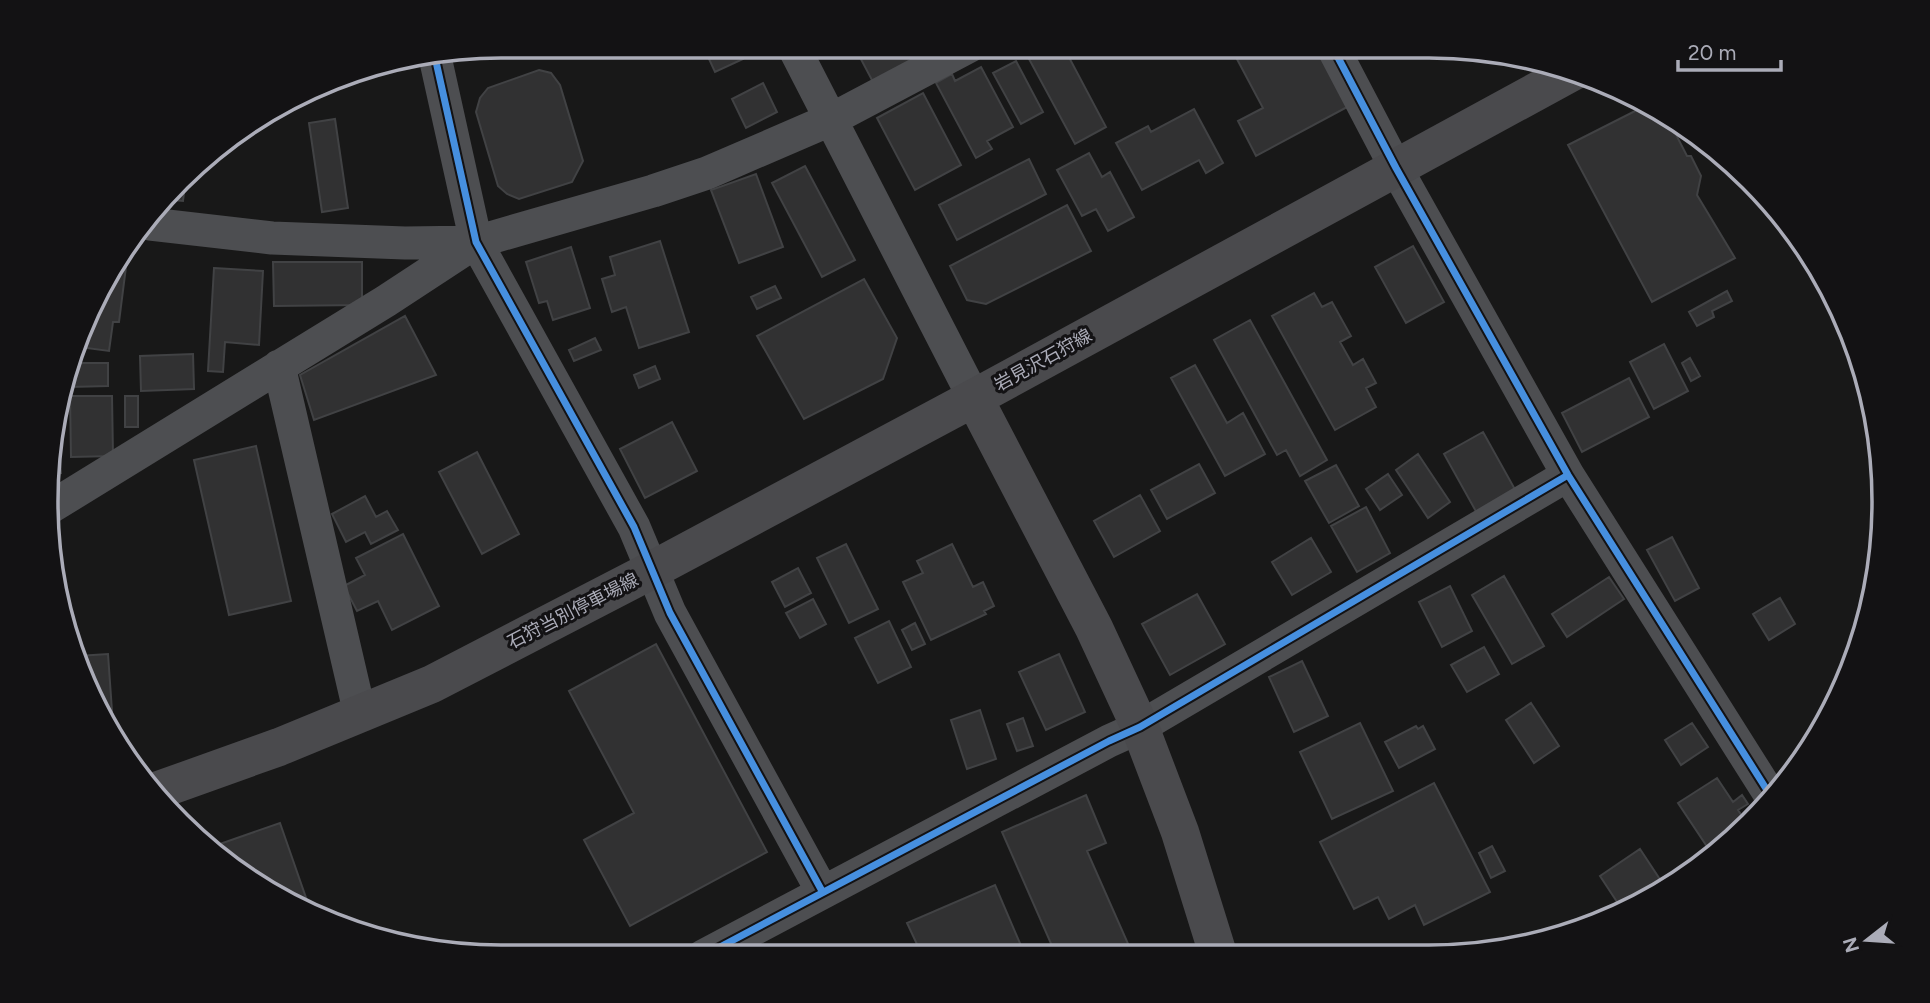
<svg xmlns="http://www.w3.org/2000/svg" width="1930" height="1003" font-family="Figtree,'Noto Sans JP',sans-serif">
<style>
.building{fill:#313132;stroke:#414244;stroke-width:2}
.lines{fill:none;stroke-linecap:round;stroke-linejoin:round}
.minor{stroke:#4d4e51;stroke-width:33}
.major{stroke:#4a4a4d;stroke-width:38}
.cycleway-casing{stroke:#131214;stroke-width:11}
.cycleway{stroke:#468fdf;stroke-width:7}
.labels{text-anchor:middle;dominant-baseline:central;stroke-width:6;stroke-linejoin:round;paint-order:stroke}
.street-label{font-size:18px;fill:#abacb8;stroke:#131214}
.rim{fill:none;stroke:#abacb8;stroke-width:3.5}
</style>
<rect width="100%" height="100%" fill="#181818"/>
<!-- building -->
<path class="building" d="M703 46H737L743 59 715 72Z
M854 46H942L873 82Z
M1022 46H1063L1106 127 1075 144Z
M1230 46H1318L1349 106 1256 156 1238 121 1263 108Z
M1016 61 1043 112 1021 124 993 73Z
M981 67 1013 127 987 141 992 149 976 158 936 83 952 74 955 81Z
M539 70 551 73 560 85 583 161 572 182 519 199 507 194 498 186 476 112 480 98 488 88Z
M763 83 777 112 746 128 732 99Z
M923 93 961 165 915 190 877 118Z
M1645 106 1654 113 1659 111 1666 115 1687 156H1691L1701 176 1697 195 1735 258 1652 302 1568 145Z
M1194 109 1223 163 1206 173 1199 160 1142 190 1116 143 1148 126 1151 132Z
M335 119 348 208 322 212 309 123Z
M1089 153 1102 177 1110 172 1134 217 1108 231 1096 209 1082 216 1057 170Z
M1029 159 1046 194 957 240 939 205Z
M805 166 855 260 822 277 772 183Z
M756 174 783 247 739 263 711 190Z
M185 185 183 201 171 200Z
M1067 205 1091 251 986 304 967 300 950 266Z
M660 241 689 332 639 348 626 307 612 312 602 279 615 275 610 257Z
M1413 246 1444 302 1406 323 1375 267Z
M571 247 590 308 553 320 547 301 539 303 526 262Z
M120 259H127L119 322H113L109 351 79 347 107 273Z
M273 262H362V305L274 306Z
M214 268 263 271 259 345 225 342 223 372 208 371Z
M864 279 897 338 883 379 804 419 757 336Z
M775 286 781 298 757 309 751 297Z
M1727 291 1732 301 1712 311 1714 317 1697 326 1689 312Z
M1314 293 1322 307 1332 302 1351 336 1340 342 1353 365 1363 359 1376 383 1366 388 1376 407 1335 430 1272 316Z
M405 316 436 375 314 420 300 375Z
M1250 320 1327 460 1300 476 1286 450 1277 455 1214 340Z
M595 338 601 350 574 361 569 350Z
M1664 344 1688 391 1654 409 1630 362Z
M193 354 194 389 141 391 140 356Z
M1690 358 1700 376 1691 381 1682 363Z
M73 363H108V386L70 387V371Z
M1195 365 1227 423 1243 413 1265 454 1225 476 1171 378Z
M655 366 660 379 639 388 634 375Z
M1629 378 1649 417 1582 452 1562 413Z
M70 396H112L113 456 71 457Z
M125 396H138V427H125Z
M57 404 61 473 52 474 54 412Z
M672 422 697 471 645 498 620 449Z
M1483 432 1517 493 1478 515 1444 454Z
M256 446 291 601 229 615 194 460Z
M477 452 519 534 482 554 439 472Z
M1418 454 1450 502 1428 518 1396 470Z
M1199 464 1215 493 1167 519 1151 490Z
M1336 465 1359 506 1329 523 1305 481Z
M1388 474 1402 495 1380 510 1366 489Z
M1140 495 1160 531 1114 557 1094 521Z
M365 496 376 517 387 511 398 530 371 544 365 532 346 542 332 514Z
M1366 507 1390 553 1357 572 1331 526Z
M403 534 439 606 392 630 378 601 357 611 344 586 365 575 356 558Z
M1672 537 1699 588 1675 601 1647 550Z
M1311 538 1331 572 1292 595 1272 562Z
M846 544 878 609 849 623 817 558Z
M952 544 973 587 983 582 994 606 984 611 986 614 931 640 903 582 923 573 917 561Z
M798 568 811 593 785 607 772 582Z
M1504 576 1544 646 1512 664 1472 595Z
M1609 577 1624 599 1567 637 1552 614Z
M1450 586 1472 631 1442 647 1419 602Z
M1197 594 1225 644 1170 675 1142 624Z
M1780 598 1795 624 1769 640 1753 614Z
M813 599 826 624 800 638 786 613Z
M889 621 911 667 878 683 855 638Z
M915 623 925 644 912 650 902 630Z
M656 644 767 852 630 926 584 840 634 813 569 691Z
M1484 647 1499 674 1467 692 1451 665Z
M108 654 112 711 99 712 92 703 78 656Z
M1059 654 1085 712 1046 730 1019 672Z
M1302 661 1328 716 1294 732 1269 677Z
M1531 703 1559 746 1534 763 1506 720Z
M980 710 996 759 967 769 951 720Z
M1023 718 1033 746 1017 751 1007 724Z
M1360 723 1393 791 1332 819 1300 752Z
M1692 723 1708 747 1681 765 1665 740Z
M1416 726 1418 729 1423 726 1435 749 1399 768 1385 742Z
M1717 778 1733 802 1742 795 1748 804 1738 810 1746 822 1708 848 1678 803Z
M1434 783 1490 892 1424 925 1415 905 1389 919 1378 897 1354 909 1320 842Z
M1086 795 1106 843 1087 851 1133 955H1056L1002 832Z
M280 823 311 912 323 910 328 921 300 911 211 847Z
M1492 846 1505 871 1491 878 1479 853Z
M1640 849 1665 887 1623 911 1600 876Z
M995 885 1025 955H922L907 923Z"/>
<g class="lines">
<!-- minor -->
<path class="minor" d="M793 46 974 398
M1332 46 1396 168 1568 475 1772 798
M435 57 476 242 634 527 670 613 822 891
M150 224 272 238 405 243 476 242 653 191 707 173 832 119 970 46
M279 366 360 714
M51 507 386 301 476 242
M703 956 1109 741 1140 727 1568 475"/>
<!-- major -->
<path class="major" d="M974 398 1094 628 1140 727 1180 832 1218 954
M156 791 279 747 432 684 652 570 974 398 1574 71"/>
<defs>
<path id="cycleway" d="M1332 46 1396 168 1568 475 1772 798
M435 57 476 242 634 527 670 613 822 891
M703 956 1109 741 1140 727 1568 475"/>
</defs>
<!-- cycleway casing -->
<use href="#cycleway" class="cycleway-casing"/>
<!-- cycleway -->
<use href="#cycleway" class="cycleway"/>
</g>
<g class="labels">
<!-- street labels -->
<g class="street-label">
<text transform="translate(1043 360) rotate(-29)">岩見沢石狩線</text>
<text transform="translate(573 611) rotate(-27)">石狩当別停車場線</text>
</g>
</g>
<!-- crop -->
<path d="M0 0H1930V1003H0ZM501 58H1429A443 443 0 0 1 1872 501V502A443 443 0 0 1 1429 945H501A443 443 0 0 1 58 502V501A443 443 0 0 1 501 58Z" fill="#131214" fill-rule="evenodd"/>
<path class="rim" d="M501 58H1429A443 443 0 0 1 1872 501V502A443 443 0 0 1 1429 945H501A443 443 0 0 1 58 502V501A443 443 0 0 1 501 58Z"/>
<!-- north arrow -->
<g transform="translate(1867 940) rotate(253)" stroke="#131214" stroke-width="5" paint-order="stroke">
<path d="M0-5L12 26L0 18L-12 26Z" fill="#abacb8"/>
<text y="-10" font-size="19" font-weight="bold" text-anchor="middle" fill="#abacb8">N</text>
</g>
<!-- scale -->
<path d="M1678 60v10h103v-10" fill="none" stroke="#abacb8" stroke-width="3.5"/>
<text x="1688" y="60" font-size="21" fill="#abacb8" stroke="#131214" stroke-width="5" paint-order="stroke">20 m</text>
</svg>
